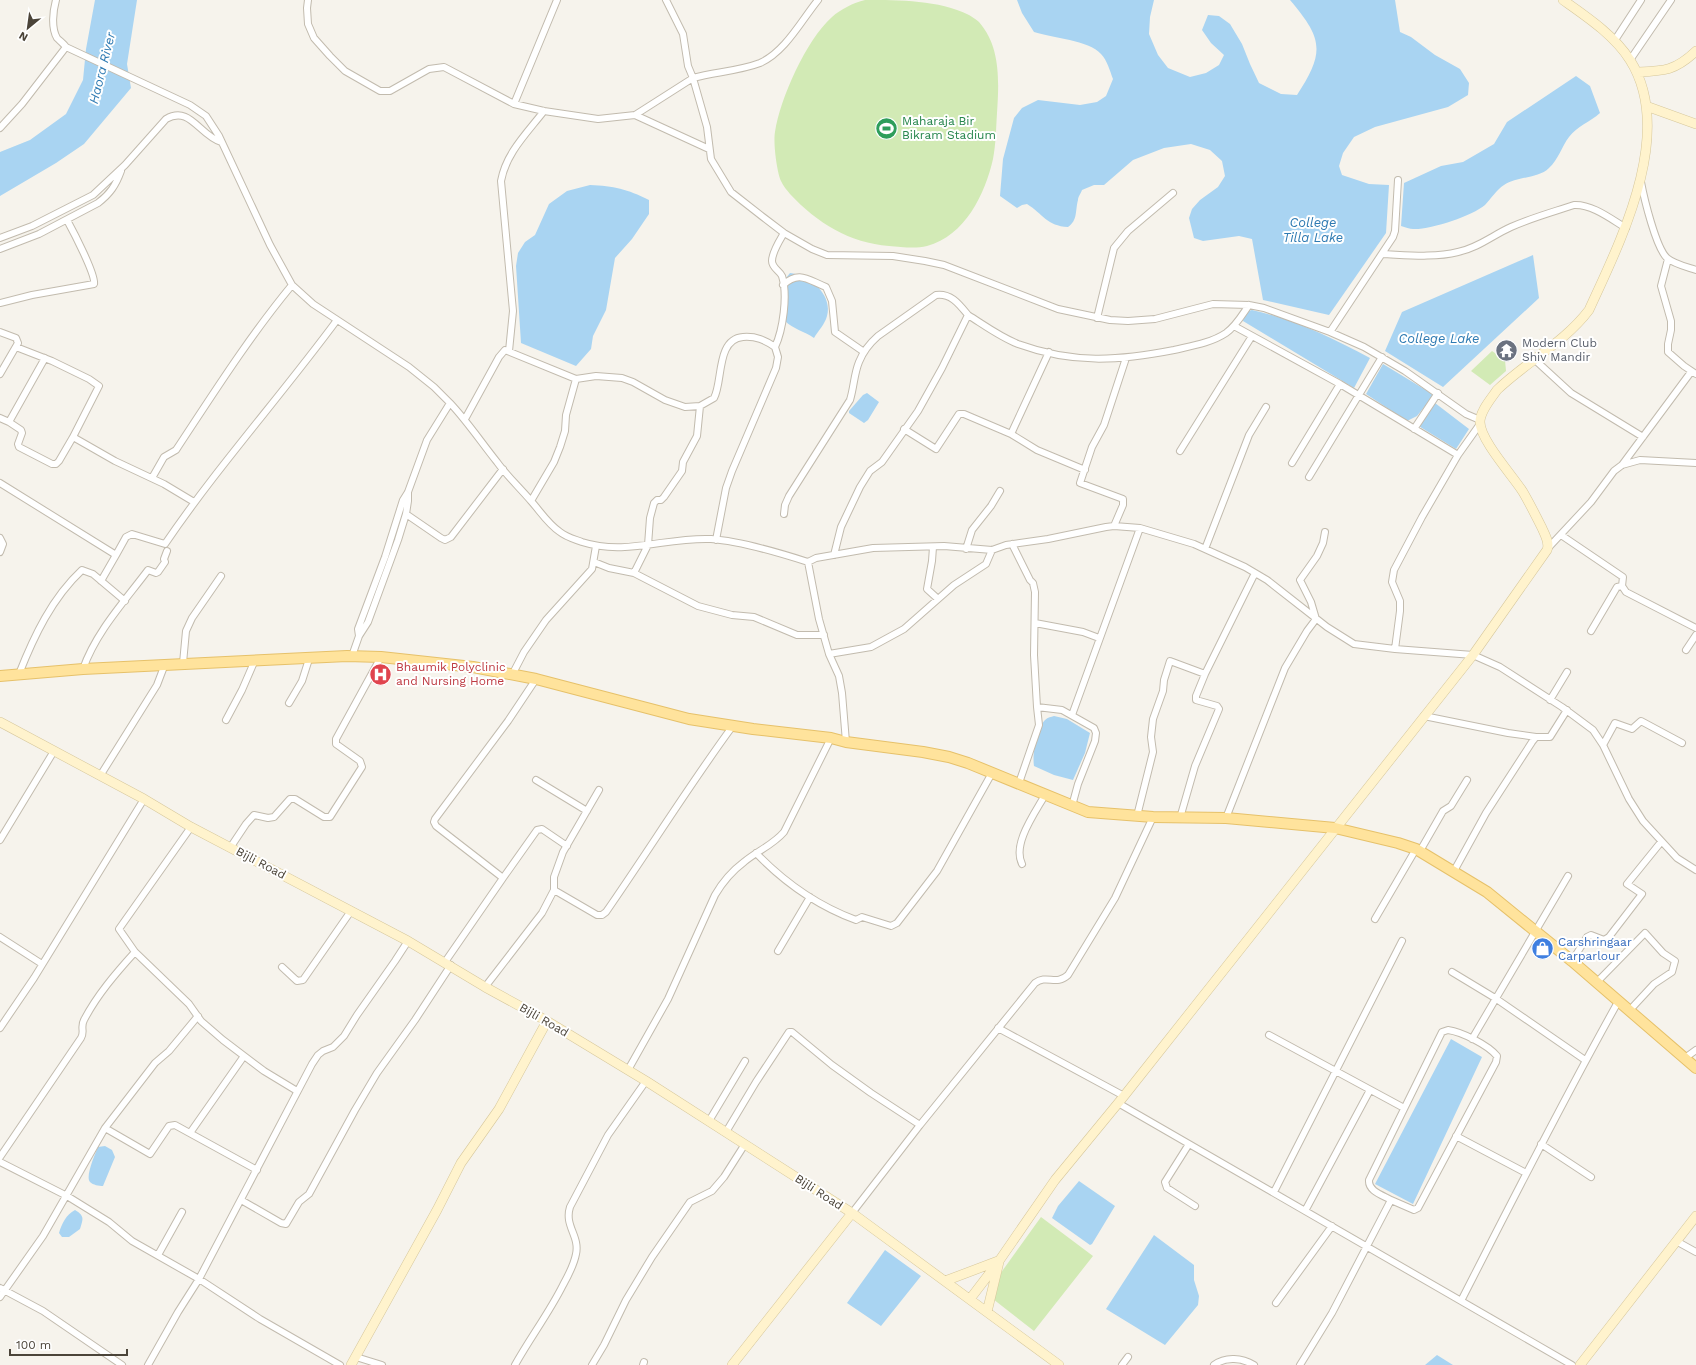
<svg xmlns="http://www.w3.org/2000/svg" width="1696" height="1365" font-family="'Work Sans',sans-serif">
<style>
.green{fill:#d2eab5}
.water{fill:#a9d4f2}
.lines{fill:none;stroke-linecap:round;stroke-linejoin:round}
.street-casing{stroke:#c2bbae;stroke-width:8}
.secondary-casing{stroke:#d6c79b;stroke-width:10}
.primary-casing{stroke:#e6c16a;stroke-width:12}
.street{stroke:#fff;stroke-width:6}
.secondary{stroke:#fff3cd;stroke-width:9}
.primary{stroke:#ffe39c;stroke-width:10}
.labels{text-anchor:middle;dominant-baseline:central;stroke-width:4;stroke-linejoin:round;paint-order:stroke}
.leisure-label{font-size:12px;fill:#27864d;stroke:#fff;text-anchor:start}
.worship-label{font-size:12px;fill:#5b616d;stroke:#fff;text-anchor:start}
.health-label{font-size:12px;fill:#be3a42;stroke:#fff;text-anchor:start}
.street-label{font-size:12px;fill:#4b4439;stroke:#fff}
.shop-label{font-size:12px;fill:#366cbe;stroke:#fff;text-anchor:start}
.water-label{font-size:13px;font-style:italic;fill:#2e7ab2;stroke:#fff}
</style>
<rect width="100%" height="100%" fill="#f6f3ec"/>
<!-- green -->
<path class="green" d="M865 0C901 0 938 0 969 15 972 17 976 19 979 22 1001 47 999 82 997 113 996 128 996 144 993 159 985 194 965 236 927 246 915 249 902 247 889 246 850 243 817 223 790 194 787 190 783 186 781 181 777 172 773 143 775 132 780 99 806 40 832 17 841 9 853 3 865 0Z
M1492 351 1505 360 1506 371 1490 385 1471 371Z
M1041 1217 1093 1256 1034 1331 993 1299 995 1281Z"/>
<!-- water -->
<path class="water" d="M95 0H137L127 64 131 88 84 144 56 163 0 196V152L30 140 66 114 83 80 86 49Z
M1017 0H1154L1150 17 1149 34 1158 55 1168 68 1190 77 1206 73 1219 65 1224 55 1211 43 1202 30 1208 15 1219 16 1230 24 1242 44 1250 64 1259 83 1281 94 1297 95C1325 52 1323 39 1290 0H1395L1400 32 1411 37 1435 55 1460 69 1469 83 1468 95 1448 107 1375 127 1354 137 1343 153 1339 166 1342 175 1369 184 1389 185 1386 233 1329 315 1263 300 1252 239 1239 236 1203 241 1194 238 1189 218 1192 209 1200 200 1218 187 1225 176 1222 161 1210 150 1191 144 1164 148 1133 160 1104 185H1094L1082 190C1081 193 1078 197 1078 200 1075 211 1078 220 1068 227 1047 226 1043 214 1027 204L1022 205 1017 208 1000 196 1003 159 1014 118 1022 108 1038 100 1080 105 1097 102 1106 96 1113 79C1110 71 1107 60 1101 54 1089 40 1052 38 1034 32L1022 13Z
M1576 76 1590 86 1600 113C1590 122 1577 126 1569 137 1562 146 1558 160 1549 168 1538 179 1517 176 1504 185 1496 190 1491 199 1485 205 1472 216 1430 230 1413 229 1410 229 1405 227 1401 226L1404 183 1441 166 1463 162 1494 144 1507 122Z
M590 185C614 186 627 189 649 200V214L632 239 615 258 606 310 593 336 591 349 576 366 521 343 516 266 518 253 525 242 535 235 549 204 567 191Z
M1533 255 1539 298 1443 387 1385 351 1402 312Z
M790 273C809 275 833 294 827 316 825 324 818 331 814 338 804 331 793 329 785 321L786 278Z
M1252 310C1296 320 1330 337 1370 358L1354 388 1243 321 1245 312Z
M1383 364 1434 395 1417 416 1407 421 1366 394Z
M867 393 879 402 868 420 864 423 849 413V411L863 395Z
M1435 403 1469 429 1456 449 1417 425Z
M1054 716 1067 719 1090 733 1085 753 1073 780 1054 775 1034 766C1032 754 1037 728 1045 720 1048 717 1051 717 1054 716Z
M1451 1039 1482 1057 1413 1204 1375 1184Z
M105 1146 112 1150 115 1157 103 1186C99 1186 93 1185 90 1182 85 1177 95 1154 98 1147Z
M1079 1181 1115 1206 1092 1244 1090 1245 1052 1218 1058 1206Z
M75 1210C85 1216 83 1219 80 1229L69 1237H62L59 1233C62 1223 66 1215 75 1210Z
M1154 1235 1194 1265V1280L1199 1296 1198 1305 1165 1345 1106 1309Z
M885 1250 921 1276 881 1326 847 1303Z
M1437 1355 1453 1365H1425Z"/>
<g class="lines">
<defs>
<path id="street" d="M56 0C53 11 51 28 57 38 60 41 64 44 66 47L190 105 206 116 219 136 270 245 292 285 313 304 409 367 434 387 450 403 427 440 408 492 403 500 385 557 358 629 359 636
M308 0 307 8 308 24 314 38 330 56 345 71 380 91H390L429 69 444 67 514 104 544 111 598 119 635 115 693 78 688 66 683 34 666 0
M818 0C801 21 785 52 760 63 739 71 715 72 693 78L707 127 711 159 731 192 763 217 784 233 812 249 827 255 893 256 925 261 944 265 1058 309 1110 320 1128 321 1155 319 1213 304 1249 305 1264 308 1330 332 1364 347 1405 371 1466 414 1480 420
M1615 40 1641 0
M1630 60 1671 0
M514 104 557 0
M635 115 709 149
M0 128 22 104 66 47
M1641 182C1644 198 1656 248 1667 258 1674 264 1687 267 1696 270
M0 238 32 226 93 195 125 165 166 119C190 105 199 135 221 142
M0 249 39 234 98 203C110 194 116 185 121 171
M1382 254C1407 255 1434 258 1458 252 1478 248 1493 235 1511 227 1531 218 1553 212 1574 205 1592 204 1611 219 1626 228
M1668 259 1661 286 1671 321V330L1668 344V352L1684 366 1696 374
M783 285C799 270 808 280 826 287L832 301 835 332 864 352
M0 303 32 295 94 284C96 275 73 231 67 220
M968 315C984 325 1000 337 1018 344 1073 364 1118 361 1174 350 1191 346 1211 343 1226 333 1236 326 1242 315 1249 305
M1097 318 1114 248 1128 231 1173 193
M1234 326 1340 384 1458 455
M0 332 16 338 18 343 0 374
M1330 332 1393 237 1395 231 1398 180
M16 347 52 361 89 379 99 386 73 437 115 461 164 484 194 502
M775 347C783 330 788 295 782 276 780 271 772 268 772 261 772 252 780 240 784 233
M509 351 513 311 501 181C506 153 527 133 544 111
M1534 359 1571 393 1643 437
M450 403C467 421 481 442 497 462 507 476 520 488 531 501 540 511 548 524 560 532 566 537 574 539 582 542 626 556 666 537 711 539 740 541 780 553 808 562L816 558 873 548 944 546 992 550 1006 545 1048 539 1106 527 1114 526 1140 528 1194 544 1245 567 1267 580 1327 627 1354 644 1395 649 1473 655 1500 667 1562 707 1593 730 1603 745 1629 799 1643 821 1677 858 1696 870
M0 418 9 422 45 358
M465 419 499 357 505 350 576 379 596 376 622 378 633 382 665 400 685 407 700 406 714 398C723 382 716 339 743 337 756 336 765 340 775 347L778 357 776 368 732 471 726 488 716 540
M9 422 21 430 22 433 18 444 19 447 52 464H56L59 461 73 437
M904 429 936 449 959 414H964L1011 434 1049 352
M1414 429 1438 393
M1011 434 1037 450 1085 470
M1180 451 1252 336
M1292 463 1340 384
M1622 465 1691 372
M1309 477 1382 357
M152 478 164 457 176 450C213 394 249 337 292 285
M0 483 116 555 126 537 132 534 165 544C218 466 281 396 337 320
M531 501 554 462 560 447 565 431 566 415 576 379
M406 514 441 538 445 540 451 537 503 469
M784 514 785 505 789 496 850 400C854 387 854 374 859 362 863 352 870 343 878 336L936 295C951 293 959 304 968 315L942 368 918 411 882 462 870 471 860 487 841 527 834 555
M1114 526 1123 505V499L1080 483 1092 447 1104 425 1126 358
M1561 535 1623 577 1622 586 1626 592 1696 628
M0 538 3 544 0 552
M1012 544 1030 580 1033 583 1035 592 1034 655 1037 707
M933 547 932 561 927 589 938 599
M1549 547 1591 502 1614 471 1622 465 1640 460 1696 463
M966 549 972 530 991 506 1000 491
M1205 549 1249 435 1266 407
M594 562 609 568 634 573 698 606 732 615 754 617 797 635H824
M808 562 819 619 829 654 839 676 842 693 846 742
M634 573 648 545 650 518 654 503 657 500H661L664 497 682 471 683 462 697 436 700 406
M101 581 116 555
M1035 623 1083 632 1099 638
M1591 631 1617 587 1622 586
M1395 649 1400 611V601L1392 582 1394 570 1422 517 1458 455 1480 424
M1686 650 1696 635
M829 654 871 647 904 629 954 585 986 564 992 550
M352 656 359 636 368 622 398 540 406 514 408 501V492
M183 663 186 631 192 618 221 576
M83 669C96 632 124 602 148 570L156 573 158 572 165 562 164 559 167 551
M19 674C34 636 52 598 82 570L93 574 125 601
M512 675 524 652 546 620 592 569 596 546
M1550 700 1567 672
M289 703 302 681 309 659
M1072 715 1140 528
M1424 716 1508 733 1536 737
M226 720 242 690 255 660
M1603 745 1615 723 1632 729 1641 721 1682 743
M100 776 157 685 165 664
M536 780 587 811
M1019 783 1039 725 1037 707 1062 710 1094 728 1096 733 1095 741 1078 784 1072 806
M1137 816 1153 752 1151 737 1153 719 1163 691 1164 680 1170 661 1205 674
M1180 818 1195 766 1219 709 1217 706 1196 700V696L1205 674 1255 573
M1226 818 1285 668 1307 631 1316 619 1311 602 1300 580 1317 556 1323 543 1325 532
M0 840 54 751
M230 848 246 824 254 815 268 818 274 817 290 799H295L324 817H330L362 767 360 761 336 744V739L381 657
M1420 851 1443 811 1451 806 1467 780
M756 853C784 882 818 906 856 920L862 917 891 926 897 923 937 871 992 773
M1022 864C1012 844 1035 813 1045 795
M1454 871 1486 813 1532 742 1536 737H1550L1567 710
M503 878 537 830 542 829 567 846
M554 890 597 915H602L606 912C649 850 688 787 732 727
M1375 919 1416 849
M0 937 42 964
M778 951 810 897
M135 952 119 929 191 827
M1572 961 1587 937 1591 935 1604 940 1609 937 1642 894 1627 884 1661 842
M445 962 503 878 436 826 434 822 435 819 508 721 536 679
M282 967 297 981 303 980 351 911
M1452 972 1495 998 1585 1060
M1596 983 1645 933 1663 953 1675 961 1672 972 1654 984 1629 1011
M485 987 542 913 554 890V877L563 852 599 790
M0 1028 34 978 144 799
M998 1028 1124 1096
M1269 1035 1404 1108
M1472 1039 1568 876
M1685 1058 1696 1050
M628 1070 668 999 715 895C722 883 732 871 744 862 757 851 773 845 784 832L831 738
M1118 1103 1572 1365
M709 1121 745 1061
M105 1128 150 1154 169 1126 175 1125 257 1170
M726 1132 756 1082 789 1032H792L832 1065 871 1093 920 1125
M190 1133 244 1056
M1456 1136 1526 1173
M1189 1144 1165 1182 1167 1188 1195 1206
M1541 1144 1591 1177
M0 1157 81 1038C85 1032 80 1027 84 1020 97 995 116 973 135 952L189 1004 201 1021 223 1040 264 1071 297 1091
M0 1162 67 1196 109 1222 132 1241 199 1279 260 1319 340 1365
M1274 1192 1402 941
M241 1200 281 1223 286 1224 299 1202 309 1194 355 1110 377 1073 415 1020 451 965
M1305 1211 1370 1090
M852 1213 920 1125 1035 983C1047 974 1056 986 1068 975L1115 898 1153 817
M1676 1241 1696 1252
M158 1255 182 1212
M0 1288 43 1311 122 1365
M0 1297 43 1236 105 1128 155 1063 169 1051 198 1016
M1461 1301C1512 1201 1563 1100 1618 1002
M1276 1303 1332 1226
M356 1357 382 1365
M148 1365 178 1312 199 1279 312 1064 318 1055 323 1051 333 1047 344 1036 357 1015 395 961 408 941
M515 1365C530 1338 549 1313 563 1285 568 1276 574 1265 576 1254 580 1236 564 1226 570 1207L608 1135 646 1081
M592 1365 604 1345 626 1300 652 1257 690 1202 712 1191 724 1177 745 1144
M643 1365 644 1362
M1122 1365 1128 1357
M1214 1365C1226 1356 1242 1358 1254 1365
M1300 1365 1332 1313 1391 1200 1414 1210 1418 1208 1496 1062 1497 1056C1488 1045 1462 1032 1448 1030L1442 1032 1440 1036 1369 1180C1368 1191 1382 1195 1391 1200"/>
<path id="secondary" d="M1637 72C1664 71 1675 71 1696 51
M1646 106 1696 124
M0 722 144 799 191 827 408 941 485 987 547 1021 646 1081 852 1213 1059 1365
M945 1281 998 1261
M970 1299 999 1261 1055 1180 1124 1096 1473 655 1547 550C1550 543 1545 535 1542 528 1536 516 1530 504 1523 492 1513 476 1480 440 1480 422 1480 411 1491 399 1497 390 1526 362 1564 343 1589 310 1620 242 1676 133 1630 60 1614 35 1587 17 1563 0
M987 1312 999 1262
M351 1365 437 1210 461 1163 499 1109 547 1021
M732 1365 852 1213
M1580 1365 1696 1216"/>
<path id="primary" d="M0 676 83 669 347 656 381 657 473 667 536 679 689 719 753 729 831 738 846 742 923 752 949 757 968 763 1088 812 1153 817 1226 818 1335 828 1398 843 1416 849 1487 892 1572 961 1696 1068"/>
</defs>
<!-- street casing -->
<use href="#street" class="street-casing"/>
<!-- secondary casing -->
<use href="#secondary" class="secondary-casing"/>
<!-- primary casing -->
<use href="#primary" class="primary-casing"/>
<!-- street -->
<use href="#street" class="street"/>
<!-- secondary -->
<use href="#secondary" class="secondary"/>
<!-- primary -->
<use href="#primary" class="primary"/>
</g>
<!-- icons -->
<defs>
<symbol id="stadium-disc" viewBox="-11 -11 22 22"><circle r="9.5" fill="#2e9e5b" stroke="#fff"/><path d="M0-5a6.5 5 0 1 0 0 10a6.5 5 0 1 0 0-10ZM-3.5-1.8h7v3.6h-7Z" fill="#fff"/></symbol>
<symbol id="temple-disc" viewBox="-11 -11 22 22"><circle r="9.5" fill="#6b7280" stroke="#fff"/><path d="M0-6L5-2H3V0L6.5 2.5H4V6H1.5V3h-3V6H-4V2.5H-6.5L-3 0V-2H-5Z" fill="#fff"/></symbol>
<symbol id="hospital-disc" viewBox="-11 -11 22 22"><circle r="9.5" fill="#e0444e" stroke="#fff"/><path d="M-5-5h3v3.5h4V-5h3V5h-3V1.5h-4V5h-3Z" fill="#fff"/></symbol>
<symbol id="shop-disc" viewBox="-11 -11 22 22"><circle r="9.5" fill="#3f7fe0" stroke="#fff"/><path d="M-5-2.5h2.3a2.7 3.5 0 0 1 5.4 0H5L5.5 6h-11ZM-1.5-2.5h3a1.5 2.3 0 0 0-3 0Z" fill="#fff"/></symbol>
</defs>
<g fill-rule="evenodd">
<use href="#stadium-disc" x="874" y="116" width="25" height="25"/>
<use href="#temple-disc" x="1494" y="338" width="25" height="25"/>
<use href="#hospital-disc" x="368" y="662" width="25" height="25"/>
<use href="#shop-disc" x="1530" y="936" width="25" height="25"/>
</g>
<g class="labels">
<!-- leisure labels -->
<g class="leisure-label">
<text x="902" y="121">Maharaja Bir<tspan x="902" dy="14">Bikram Stadium</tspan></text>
</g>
<!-- worship labels -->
<g class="worship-label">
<text x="1522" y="343">Modern Club<tspan x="1522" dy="14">Shiv Mandir</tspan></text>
</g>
<!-- health labels -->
<g class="health-label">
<text x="396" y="667">Bhaumik Polyclinic<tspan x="396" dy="14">and Nursing Home</tspan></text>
</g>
<!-- street labels -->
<g class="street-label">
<text transform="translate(261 863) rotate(28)">Bijli Road</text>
<text transform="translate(544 1020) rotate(30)">Bijli Road</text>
<text transform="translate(819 1192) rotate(33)">Bijli Road</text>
</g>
<!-- shop labels -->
<g class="shop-label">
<text x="1558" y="942">Carshringaar<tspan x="1558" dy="14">Carparlour</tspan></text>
</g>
<!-- water labels -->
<g class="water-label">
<text transform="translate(102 68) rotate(-76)">Haora River</text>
<text x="1313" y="222">College<tspan x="1313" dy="15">Tilla Lake</tspan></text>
<text x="1439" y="338">College Lake</text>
</g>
</g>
<!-- north arrow -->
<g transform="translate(28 28) rotate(209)" stroke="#ffffff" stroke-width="3" paint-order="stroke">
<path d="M0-3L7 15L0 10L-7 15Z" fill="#4b4439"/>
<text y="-6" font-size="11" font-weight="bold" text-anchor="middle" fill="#4b4439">N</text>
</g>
<!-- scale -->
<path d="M10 1349v6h117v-6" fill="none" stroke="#4b4439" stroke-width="2"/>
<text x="16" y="1349" font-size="12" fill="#4b4439" stroke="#ffffff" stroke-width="3" paint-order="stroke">100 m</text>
</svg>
